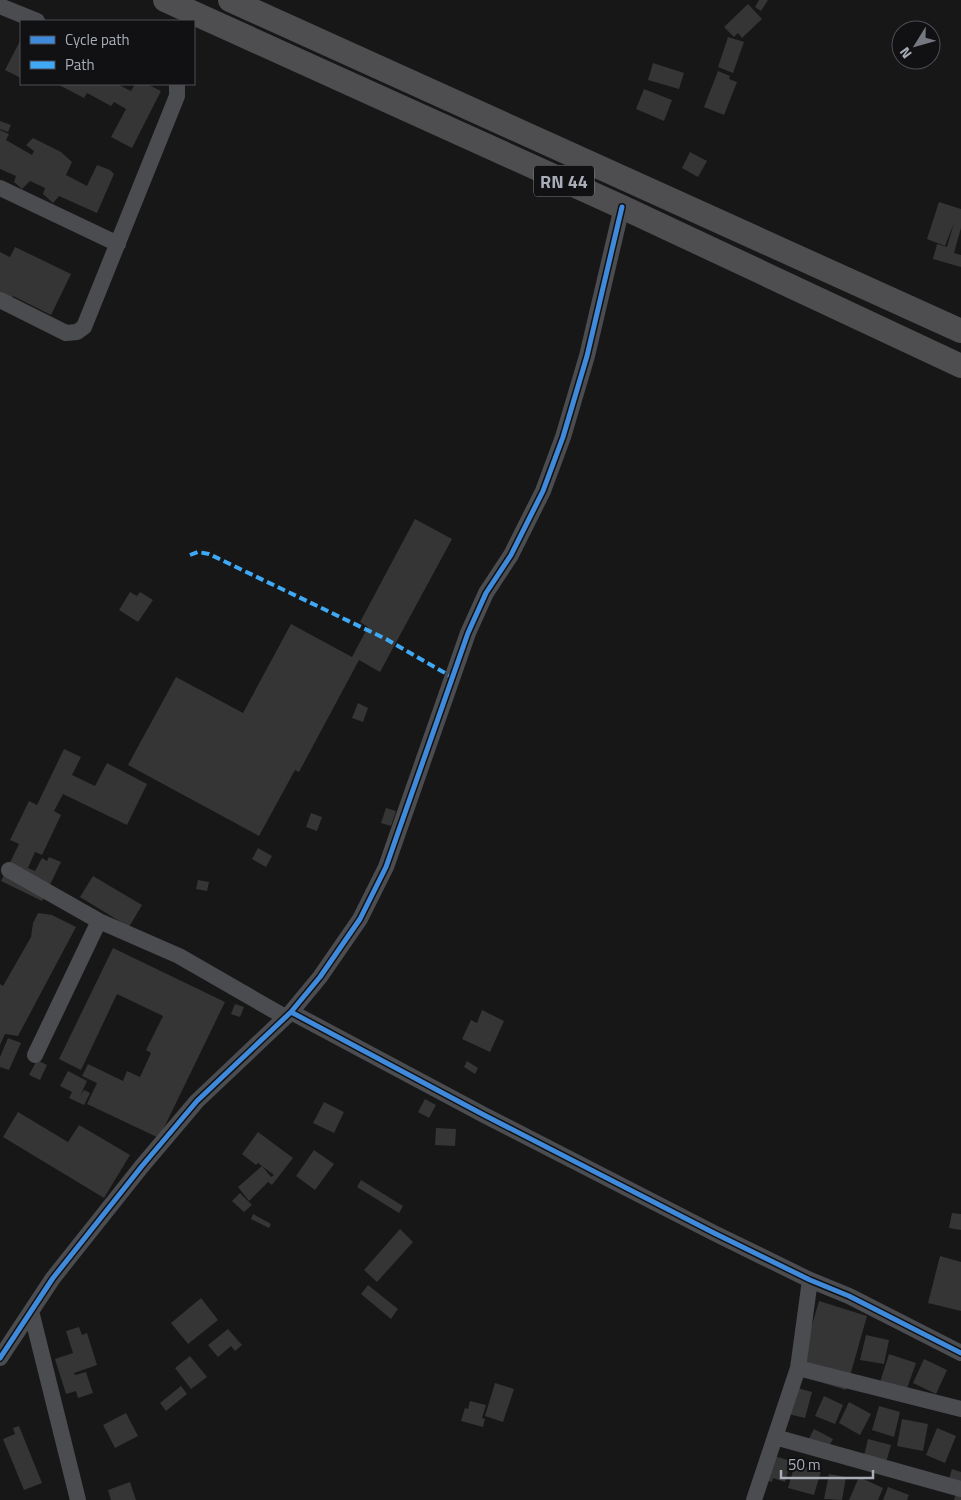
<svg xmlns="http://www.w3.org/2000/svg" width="961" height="1500" font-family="'Titillium Web',sans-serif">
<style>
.building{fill:#353536}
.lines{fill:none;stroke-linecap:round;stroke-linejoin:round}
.minor{stroke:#4b4c50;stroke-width:16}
.highway{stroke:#4e4e51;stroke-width:24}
.quiet{stroke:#3fa9f5;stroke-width:4;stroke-dasharray:8 4;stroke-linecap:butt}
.cycleway-casing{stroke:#111113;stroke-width:8}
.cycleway{stroke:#408adc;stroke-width:5}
.labels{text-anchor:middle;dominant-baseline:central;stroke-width:4;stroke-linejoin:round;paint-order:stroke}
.shield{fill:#111113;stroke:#7b7e86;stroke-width:1}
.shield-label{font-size:18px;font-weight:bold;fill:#a8adb8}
</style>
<rect width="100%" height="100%" fill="#171717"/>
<!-- building -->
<path class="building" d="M759 0H768L761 11 755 7Z
M748 4 762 19 742 38 738 33 734 37 724 27Z
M728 37 744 42 733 73 718 67Z
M21 39V78L5 70Z
M653 63 684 73 679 89 648 80Z
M718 71 730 76 729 79 737 82 724 115 704 107Z
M57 84H117L131 91 135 84H147L161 91 132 148 111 137 126 109 114 102 111 106 87 93 84 98Z
M644 89 672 100 664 121 636 109Z
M0 121 11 125 8 132 0 129Z
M0 130 9 134 6 140 32 155 34 151 26 145 33 138 61 152 72 162 66 175 87 186 97 165 110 170 114 174 97 213 59 196 53 203 43 194 45 188 30 181 22 189 14 182 16 176 0 169Z
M690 152 707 161 698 177 682 168Z
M939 202 961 209V228L954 253 961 255V267L933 259 937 244 947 247 954 223 945 246 927 239Z
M15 247 71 274 51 315 13 296 9 305 0 294V252L10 257Z
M415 519 452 539 380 672 359 660 299 772 295 770 259 836 128 765 176 677 243 713 291 624 352 657 368 627 360 622Z
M130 592 137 596 140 592 153 600 138 622 119 610Z
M358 703 368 708 363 722 352 718Z
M64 749 81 757 72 775 95 786 107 763 147 784 127 825 63 794 54 811 61 815 42 855 35 852 28 868 35 871 42 858 47 861 49 857 61 862 42 901 1 881 19 844 10 840 29 801 37 805Z
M386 808 396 811 391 826 381 823Z
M311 813 322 817 317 831 306 827Z
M258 848 272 856 266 867 252 859Z
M93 876 142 905 129 927 80 897Z
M198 880 209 882 207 891 196 889Z
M38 913 52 915 76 927 18 1036 5 1034 0 1045V984L3 986 31 937 33 923Z
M113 948 225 1002 159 1138 87 1104 97 1083 82 1076 88 1064 123 1081 127 1071 140 1077 151 1053 146 1050 163 1016 117 994 81 1070 59 1059Z
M235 1004 244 1007 240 1017 231 1014Z
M482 1010 504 1021 490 1052 462 1039 471 1020 477 1023Z
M8 1038 21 1043 9 1070 0 1067V1057Z
M37 1060 47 1065 40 1080 29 1075Z
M467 1061 478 1068 475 1074 464 1067Z
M68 1071 87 1081 80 1096 84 1090 90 1093 84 1105 69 1098 72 1092 60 1086Z
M425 1099 436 1105 429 1118 418 1112Z
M324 1102 344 1112 334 1133 313 1123Z
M18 1112 68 1142 79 1125 130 1155 104 1198 3 1137Z
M436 1128 456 1129 455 1146 435 1145Z
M258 1132 293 1158 272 1185 268 1182 271 1179 249 1201 238 1187 262 1166 271 1177 274 1175 258 1163 256 1165 242 1154Z
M314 1150 334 1164 315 1190 296 1176Z
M361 1180 403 1206 399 1213 357 1187Z
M240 1193 252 1205 244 1212 232 1201Z
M952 1213 961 1214V1230L949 1228Z
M253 1214 271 1224 269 1228 251 1219Z
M400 1229 413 1242 377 1282 364 1270Z
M940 1256 961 1262V1311L928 1303Z
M368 1285 398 1309 391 1319 361 1294Z
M201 1298 218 1320 188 1344 171 1323Z
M819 1301 867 1316 846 1390 797 1375Z
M79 1327 82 1335 87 1333 97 1365 74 1373 75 1375 86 1372 93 1393 78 1398 76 1391 66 1394 55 1359 73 1353 66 1331Z
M228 1329 242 1345 235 1351 231 1346 218 1357 208 1345Z
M866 1335 889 1340 884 1364 860 1360Z
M889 1354 916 1363 906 1391 880 1382Z
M190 1356 207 1377 191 1389 175 1368Z
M924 1359 947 1370 936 1394 913 1383Z
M495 1383 514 1389 503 1422 485 1416Z
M181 1386 187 1394 166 1411 160 1403Z
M790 1386 812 1392 805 1418 784 1413Z
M824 1396 843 1405 835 1424 815 1416Z
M470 1401 486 1405 482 1418 485 1419 483 1427 461 1421 465 1408 468 1409Z
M849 1402 871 1414 860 1435 839 1423Z
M879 1406 900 1412 894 1437 872 1430Z
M126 1413 138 1436 115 1448 103 1425Z
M902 1419 928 1424 923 1451 897 1446Z
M19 1426 42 1483 24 1490 3 1439 15 1434 13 1428Z
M937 1428 956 1436 945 1463 926 1455Z
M814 1429 833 1439 824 1456 805 1446Z
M868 1439 891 1445 883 1473 861 1468Z
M771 1455 791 1461 785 1482 773 1478 772 1482 763 1479Z
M795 1464 821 1471 814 1495 788 1488Z
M952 1469 961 1472V1500H954L956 1494 945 1491Z
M829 1474 846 1477 842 1500 824 1499Z
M859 1477 883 1488 878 1500H849Z
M130 1482 136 1500H111L108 1490Z
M888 1487 909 1495 907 1500H883Z"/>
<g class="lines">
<!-- minor -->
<path class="minor" d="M0 6 37 21
M0 188 118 244
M622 207 587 356 563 437 543 491 511 555 486 593 468 633 386 867 360 919 320 977 291 1012 484 1115 714 1233 810 1280 849 1296 961 1353
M0 300 66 333 77 332 84 327 177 96V84
M9 870 99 921 179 956 285 1017
M35 1055 99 921
M31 1311 78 1500
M0 1358 53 1278 142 1166 197 1101 291 1012
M798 1368 961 1409
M775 1437 961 1489
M754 1500 798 1368 810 1280"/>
<!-- highway -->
<path class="highway" d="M165 0 622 207 961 366
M230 0 961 331"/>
<!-- quiet -->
<path class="quiet" d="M190 555 198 552 209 554 386 639 452 677"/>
<defs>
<path id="cycleway" d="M622 207 587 356 563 437 543 491 511 555 486 593 468 633 386 867 360 919 320 977 291 1012 484 1115 714 1233 810 1280 849 1296 961 1353
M0 1358 53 1278 142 1166 197 1101 291 1012"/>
</defs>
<!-- cycleway casing -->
<use href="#cycleway" class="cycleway-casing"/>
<!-- cycleway -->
<use href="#cycleway" class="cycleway"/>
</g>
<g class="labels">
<!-- shield labels -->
<rect class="shield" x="534" y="165.5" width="60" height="31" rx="4"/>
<g class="shield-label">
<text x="564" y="181">RN 44</text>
</g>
</g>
<!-- legend -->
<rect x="20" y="20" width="175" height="65" fill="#111113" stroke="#4d4f55"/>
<rect x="30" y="36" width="25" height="8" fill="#408adc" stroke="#4d4f55"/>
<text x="65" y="45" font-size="15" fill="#a8adb8">Cycle path</text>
<rect x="30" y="61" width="25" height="8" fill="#3fa9f5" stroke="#4d4f55"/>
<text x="65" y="70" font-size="15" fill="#a8adb8">Path</text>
<!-- north arrow -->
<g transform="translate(916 45) rotate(233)"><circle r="24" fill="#111113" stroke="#4d4f55"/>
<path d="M0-4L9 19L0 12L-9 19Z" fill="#757880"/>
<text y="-8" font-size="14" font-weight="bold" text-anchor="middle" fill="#a8adb8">N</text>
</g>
<!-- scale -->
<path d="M781 1470v8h92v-8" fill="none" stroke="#a8adb8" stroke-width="2.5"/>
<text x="788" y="1470" font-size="15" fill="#a8adb8" stroke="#111113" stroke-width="4" paint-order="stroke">50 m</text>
</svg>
